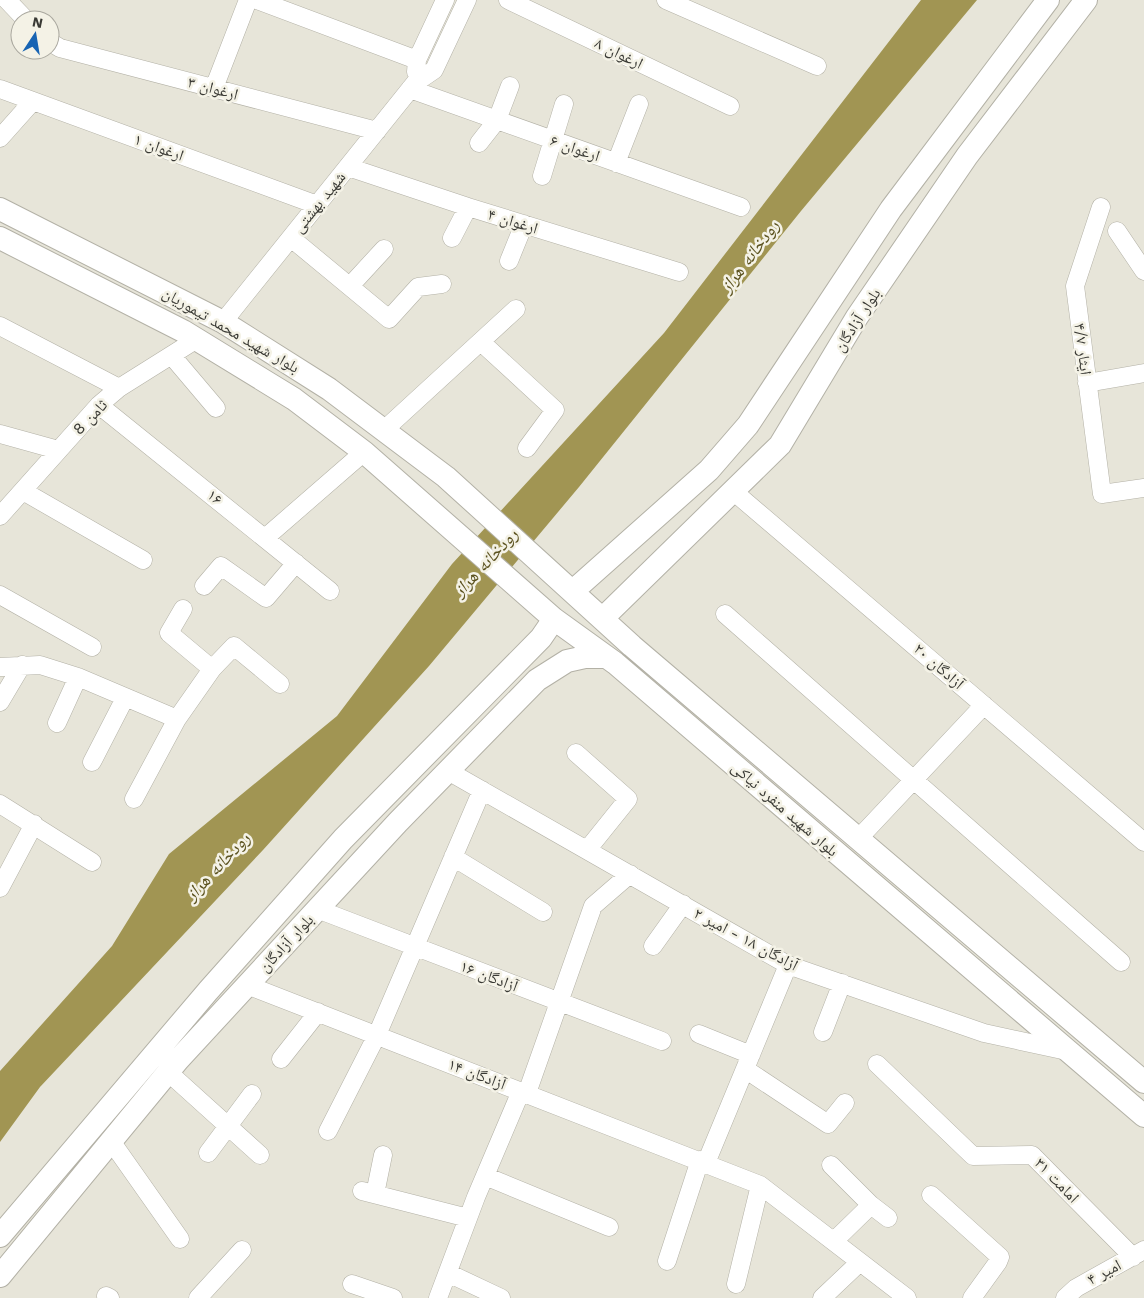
<svg xmlns="http://www.w3.org/2000/svg" width="1144" height="1298" font-family="'Work Sans','Noto Naskh Arabic',sans-serif">
<style>
.water{fill:#a19553}
.lines{fill:none;stroke-linecap:round;stroke-linejoin:round}
.minor-casing{stroke:#b3b1a6;stroke-width:19}
.major-casing{stroke:#b3b1a6;stroke-width:24}
.minor{stroke:#fff;stroke-width:18}
.major{stroke:#fff;stroke-width:22}
.labels{text-anchor:middle;dominant-baseline:central;stroke-width:5;stroke-linejoin:round;paint-order:stroke}
.street-label{font-size:16px;fill:#3a3a35;stroke:#f4f2e6}
.water-label{font-size:18px;font-style:italic;fill:#5c5320;stroke:#f4f2e6}
</style>
<rect width="100%" height="100%" fill="#e7e5d9"/>
<!-- water -->
<path class="water" d="M921 0H977L801 211 579 487 429 666 263 850 40 1087 0 1142V1071L112 946 169 854 337 716 452 564 664 333Z"/>
<g class="lines">
<defs>
<path id="minor" d="M7 0 26 20
M257 0 417 60
M508 0 730 106
M666 0 817 66
M50 42 60 48 377 131
M416 72 417 60 445 0
M214 88 248 0
M0 89 317 205
M410 89 741 207
M0 138 33 101
M479 143 497 120 510 86
M616 163 639 104
M348 167 468 207 679 272
M542 176 564 104
M1101 207 1075 286 1102 494 1144 488
M1117 231 1144 271
M291 238 389 319 418 287 442 284
M452 238 468 207
M509 261 524 224
M350 286 384 249
M223 322 415 83 434 70 467 0
M0 326 119 388
M481 342 555 410 527 448
M172 356 216 408
M1087 383 1144 373
M99 405 330 591
M384 430 516 309
M0 434 58 450
M23 491 143 560
M733 491 1144 842
M0 516 99 405 119 388 197 339
M265 538 364 452
M204 586 221 566 266 598 296 563
M0 595 92 647
M725 614 1121 962
M0 667 40 665 78 677 177 719
M212 669 234 646 280 684
M0 702 22 665
M57 723 78 677
M576 753 628 799 587 850
M92 762 125 698
M448 771 788 965 984 1033 1067 1051
M134 799 177 719 212 669 169 633 183 609
M0 804 92 862
M858 839 984 705
M453 857 543 912
M0 888 34 824
M317 909 662 1041
M653 946 683 904
M247 985 760 1185 907 1298
M823 1032 842 983
M699 1034 751 1055
M281 1059 318 1012
M877 1064 973 1156 1032 1155 1133 1257
M745 1069 828 1124 845 1103
M168 1072 260 1155
M527 1093 593 906 630 874
M328 1131 377 1035 482 790
M111 1141 180 1239
M208 1153 252 1094
M706 1163 788 965
M831 1165 871 1205 888 1218
M485 1176 609 1227
M362 1191 468 1218
M375 1194 383 1155
M931 1195 1000 1257 998 1262 972 1298
M834 1241 871 1205
M667 1261 700 1160
M448 1273 501 1298
M352 1284 393 1298
M736 1284 760 1185
M106 1296 110 1298
M198 1298 242 1250
M438 1298 476 1197 521 1091
M822 1298 860 1262
M1065 1298 1076 1288 1144 1250"/>
<path id="major" d="M0 209 223 322 329 389 446 477 632 646 1144 1082
M0 238 183 331 294 399 364 452 554 619 615 663 1144 1116
M573 591 709 470 748 425 891 209 1048 0
M603 618 780 445 857 317 967 156 1086 0
M0 1236 208 991 343 839 541 638 554 619
M0 1276 178 1060 398 822 537 680 567 661 585 657H606"/>
</defs>
<!-- minor casing -->
<use href="#minor" class="minor-casing"/>
<!-- major casing -->
<use href="#major" class="major-casing"/>
<!-- minor -->
<use href="#minor" class="minor"/>
<!-- major -->
<use href="#major" class="major"/>
</g>
<g class="labels">
<!-- street labels -->
<g class="street-label">
<text transform="translate(619 53) rotate(26)">ارغوان ۸</text>
<text transform="translate(213 88) rotate(15)">ارغوان ۳</text>
<text transform="translate(159 147) rotate(20)">ارغوان ۱</text>
<text transform="translate(575 148) rotate(19)">ارغوان ۶</text>
<text transform="translate(319 202) rotate(-51)">شهید بهشتی</text>
<text transform="translate(513 221) rotate(17)">ارغوان ۴</text>
<text transform="translate(857 320) rotate(-57)">بلوار آزادگان</text>
<text transform="translate(231 330) rotate(30)">بلوار شهید محمد تیموریان</text>
<text transform="translate(1083 349) rotate(83)">ایثار ۴/۷</text>
<text transform="translate(90 417) rotate(-46)">ثامن 8</text>
<text transform="translate(215 497) rotate(39)">۱۶</text>
<text transform="translate(939 666) rotate(41)">آزادگان ۲۰</text>
<text transform="translate(785 809) rotate(41)">بلوار شهید منفرد نیاکی</text>
<text transform="translate(746 939) rotate(28)">آزادگان ۱۸ - امیر ۲</text>
<text transform="translate(286 943) rotate(-47)">بلوار آزادگان</text>
<text transform="translate(489 976) rotate(21)">آزادگان ۱۶</text>
<text transform="translate(477 1074) rotate(21)">آزادگان ۱۴</text>
<text transform="translate(1057 1180) rotate(46)">امامت ۳۱</text>
<text transform="translate(1104 1272) rotate(-28)">امیر ۴</text>
</g>
<!-- water labels -->
<g class="water-label">
<text transform="translate(749 256) rotate(-53)">رودخانه هراز</text>
<text transform="translate(485 562) rotate(-47)">رودخانه هراز</text>
<text transform="translate(217 866) rotate(-47)">رودخانه هراز</text>
</g>
</g>
<!-- north arrow -->
<g transform="translate(35 35) rotate(12)"><circle r="24" fill="#f4f2e6" stroke="#aaa89f"/>
<path d="M0-4L9 19L0 12L-9 19Z" fill="#1864b3"/>
<text y="-8" font-size="14" font-weight="bold" text-anchor="middle" fill="#3a3a35">N</text>
</g>
</svg>
